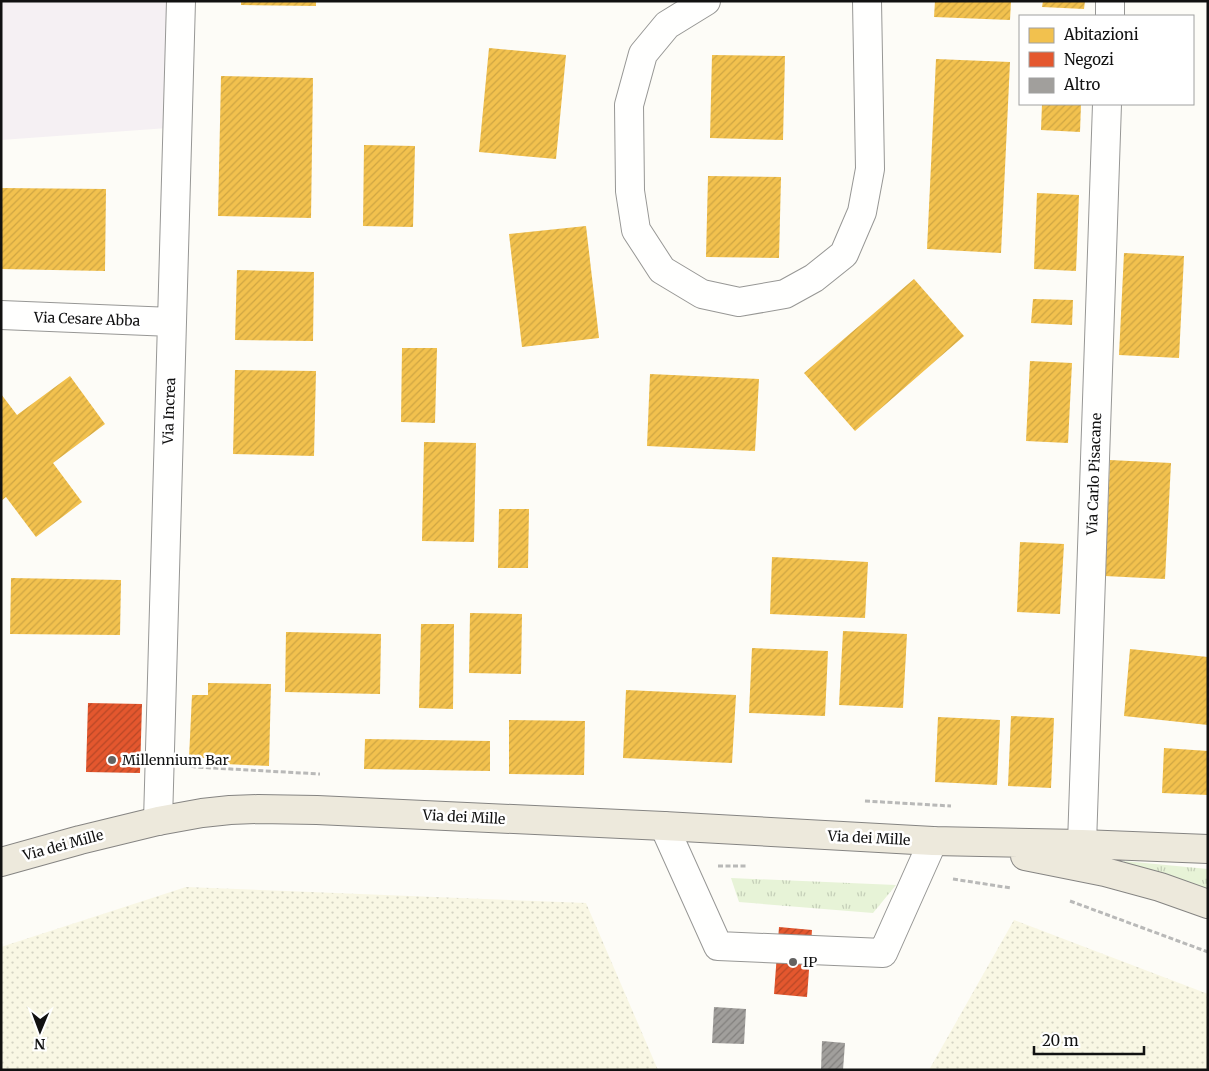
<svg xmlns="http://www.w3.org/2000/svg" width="1209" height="1071" font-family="Merriweather,serif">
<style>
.industrial{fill:#f5f0f3}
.farmland{fill:url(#farmland-dots)}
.grass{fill:url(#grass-tufts)}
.homes{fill:url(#homes-hatch)}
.shops{fill:url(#shops-hatch)}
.building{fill:url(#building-hatch)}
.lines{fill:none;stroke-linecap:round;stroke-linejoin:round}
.minor-casing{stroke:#979795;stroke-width:30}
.major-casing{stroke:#858482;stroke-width:30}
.path{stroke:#b9b9b8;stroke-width:3;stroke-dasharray:5 2.5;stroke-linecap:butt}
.minor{stroke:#fffffe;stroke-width:28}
.major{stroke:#ede9dc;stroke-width:28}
.poi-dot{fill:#646362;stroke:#fff;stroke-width:2}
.labels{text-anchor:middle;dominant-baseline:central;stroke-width:5;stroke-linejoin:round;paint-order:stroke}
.street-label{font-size:14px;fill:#111;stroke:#fff}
.poi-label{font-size:14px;fill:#111;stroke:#fff;text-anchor:start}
</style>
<defs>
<pattern id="farmland-dots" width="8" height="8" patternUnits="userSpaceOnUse" patternTransform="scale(1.25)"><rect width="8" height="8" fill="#f9f7e4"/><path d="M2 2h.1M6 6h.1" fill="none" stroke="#d4d3c3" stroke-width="1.8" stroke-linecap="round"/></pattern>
<pattern id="grass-tufts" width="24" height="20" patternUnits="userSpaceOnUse" patternTransform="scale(1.25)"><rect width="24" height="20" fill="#e7f3d7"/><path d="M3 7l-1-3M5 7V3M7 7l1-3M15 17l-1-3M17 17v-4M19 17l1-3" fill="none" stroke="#c5cfb8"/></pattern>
<pattern id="homes-hatch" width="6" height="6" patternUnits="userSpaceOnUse" patternTransform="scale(1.25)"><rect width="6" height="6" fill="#f2c14e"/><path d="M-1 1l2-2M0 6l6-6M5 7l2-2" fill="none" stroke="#cea543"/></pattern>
<pattern id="shops-hatch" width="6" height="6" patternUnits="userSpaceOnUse" patternTransform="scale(1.25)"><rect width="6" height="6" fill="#e4572e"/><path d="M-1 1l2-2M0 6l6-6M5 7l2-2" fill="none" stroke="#b74726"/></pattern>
<pattern id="building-hatch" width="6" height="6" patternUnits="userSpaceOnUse" patternTransform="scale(1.25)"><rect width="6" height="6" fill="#a19f9c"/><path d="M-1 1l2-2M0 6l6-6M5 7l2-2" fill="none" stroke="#82807e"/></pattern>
</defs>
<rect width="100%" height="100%" fill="#fdfcf7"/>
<!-- industrial -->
<path class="industrial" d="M1 1H172L168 128 1 140Z"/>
<!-- farmland -->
<path class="farmland" d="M186 887 586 903 658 1070H1V947Z
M1014 920 1208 994V1070H929Z"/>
<!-- grass -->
<path class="grass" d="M1124 861 1208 869V892L1124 864Z
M731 878 896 885 873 913 739 902Z"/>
<!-- homes -->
<path class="homes" d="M241 1H316V6L241 5Z
M935 1H1011L1010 20 934 17Z
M1043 1H1085L1084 9 1042 7Z
M489 48 566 55 556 159 479 152Z
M712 55 785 56 783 140 710 138Z
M936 59 1010 62 1001 253 927 249Z
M221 76 313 78 311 218 218 216Z
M1042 104H1081L1080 132 1041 130Z
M364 145 415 146 413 227 363 226Z
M708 176 781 177 779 258 706 257Z
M1 188 106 189 105 271 1 269Z
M1037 193 1079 195 1076 271 1034 269Z
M586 226 599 338 522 347 509 234Z
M1124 253 1184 256 1179 358 1119 355Z
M237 270 314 272 313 341 235 340Z
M914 279 964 336 855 431 804 373Z
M1033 299 1073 300 1072 325 1031 323Z
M402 348H437L435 423 401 422Z
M1030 361 1072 363 1068 443 1026 441Z
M235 370 316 371 314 456 233 454Z
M650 374 759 379 755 451 647 446Z
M70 376 105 424 53 463 82 502 36 537 6 497 1 501V394L17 415Z
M424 442 476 443 474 542 422 541Z
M1110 460 1171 463 1165 579 1105 576Z
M499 509H529L528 568H498Z
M1020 542 1064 544 1060 614 1017 612Z
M772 557 868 562 865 618 770 614Z
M11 578 121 580 120 635 10 634Z
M470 613 522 614 521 674 469 673Z
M421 624H454L453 709 419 708Z
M843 631 907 634 903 708 839 705Z
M286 632 381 634 380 694 285 692Z
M752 648 828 651 825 716 749 713Z
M1130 649 1208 657V725L1124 716Z
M208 683 271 684 269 766 205 763V758H189L192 695H208Z
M626 690 736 695 732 763 623 758Z
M1011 716 1054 718 1051 788 1008 786Z
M938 717 1000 720 997 785 935 782Z
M509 720 585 721 584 775 509 774Z
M365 739 490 741V771L364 769Z
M1164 748 1208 751V795L1162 793Z"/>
<!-- shops -->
<path class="shops" d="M88 703 142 704 140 773 86 772Z
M779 927 812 930 807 997 774 994Z"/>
<!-- building -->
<path class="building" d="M714 1007 746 1009 744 1044 712 1043Z
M822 1041 845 1043 843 1070H821Z"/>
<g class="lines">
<defs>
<path id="minor" d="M706 1 667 25 643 54 629 105 630 191 636 230 662 270 702 294 739 302 785 294 814 278 844 254 862 212 870 169 867 1
M1110 16V1
M1 315 172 322
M158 821 181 1
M664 826 718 946 883 953 933 841
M1082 844 1107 104"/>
<path id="major" d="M1025 856 1105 872 1160 887 1208 904
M1 862 80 840 158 821 202 813 230 810 258 809 317 810 664 826 933 841 1082 844 1208 849"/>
</defs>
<!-- minor casing -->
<use href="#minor" class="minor-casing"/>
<!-- major casing -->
<use href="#major" class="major-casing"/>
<!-- path -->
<path class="path" d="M191 766 195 767 320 774
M865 801 951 806
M718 866H747
M953 879 1011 888
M1070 901 1208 952"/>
<!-- minor -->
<use href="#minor" class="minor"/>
<!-- major -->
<use href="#major" class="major"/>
</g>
<!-- markers -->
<g class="poi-dot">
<circle cx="112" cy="760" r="5"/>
<circle cx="793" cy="962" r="5"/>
</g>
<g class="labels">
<!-- street labels -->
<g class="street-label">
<text transform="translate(87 319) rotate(2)">Via Cesare Abba</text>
<text transform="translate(169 411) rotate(-88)">Via Increa</text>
<text transform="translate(1094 474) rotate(-88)">Via Carlo Pisacane</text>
<text transform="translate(464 817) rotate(3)">Via dei Mille</text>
<text transform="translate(869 838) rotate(3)">Via dei Mille</text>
<text transform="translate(63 845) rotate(-15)">Via dei Mille</text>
</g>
<!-- poi labels -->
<g class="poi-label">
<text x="122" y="760">Millennium Bar</text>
<text x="803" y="962">IP</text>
</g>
</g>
<!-- border -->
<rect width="1209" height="1071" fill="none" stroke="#111111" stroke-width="5"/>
<!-- legend -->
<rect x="1019" y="15" width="175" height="90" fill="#ffffff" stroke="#a0a0a0"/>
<rect x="1029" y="28" width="25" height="15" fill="#f2c14e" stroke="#a0a0a0"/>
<text x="1064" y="40" font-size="15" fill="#111111">Abitazioni</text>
<rect x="1029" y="52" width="25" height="15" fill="#e4572e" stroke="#a0a0a0"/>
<text x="1064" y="65" font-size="15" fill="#111111">Negozi</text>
<rect x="1029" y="78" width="25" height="15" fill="#a19f9c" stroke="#a0a0a0"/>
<text x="1064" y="90" font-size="15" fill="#111111">Altro</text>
<!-- north arrow -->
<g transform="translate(40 1031) rotate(181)" stroke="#ffffff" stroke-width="4" paint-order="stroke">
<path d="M0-4L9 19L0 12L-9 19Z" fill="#111111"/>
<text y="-8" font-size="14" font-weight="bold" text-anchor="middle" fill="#111111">N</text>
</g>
<!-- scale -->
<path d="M1034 1046v8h110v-8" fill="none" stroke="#111111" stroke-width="2.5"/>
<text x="1042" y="1046" font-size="15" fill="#111111" stroke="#ffffff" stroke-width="4" paint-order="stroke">20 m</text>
</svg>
